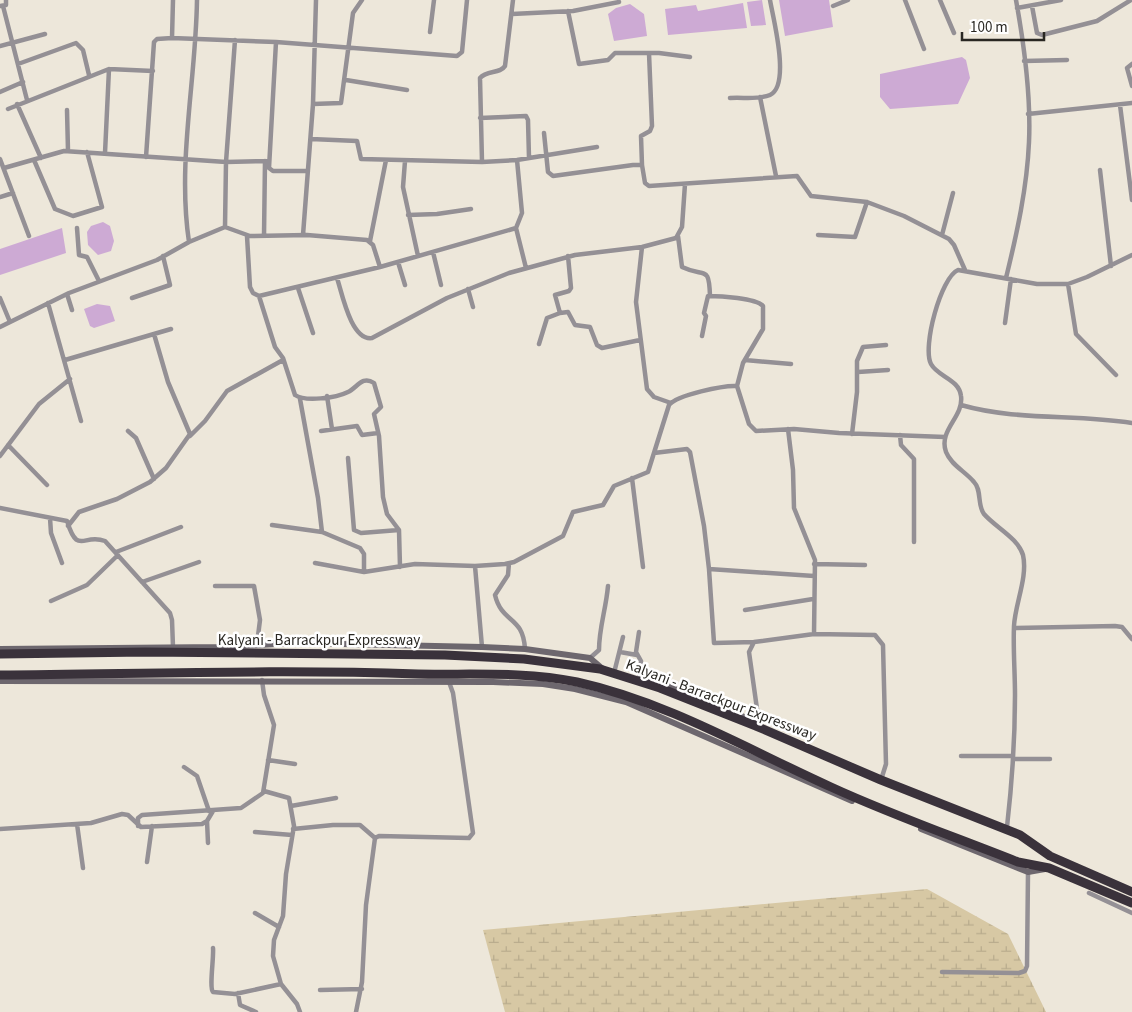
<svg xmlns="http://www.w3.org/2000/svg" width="1132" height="1012" font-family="'Source Sans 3',sans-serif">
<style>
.wetland{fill:url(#wetland-marsh)}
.water{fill:#cdaad4}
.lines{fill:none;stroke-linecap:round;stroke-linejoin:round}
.street{stroke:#949095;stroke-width:4.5}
.secondary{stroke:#6d676e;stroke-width:6}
.highway{stroke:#3a323b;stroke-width:9}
.labels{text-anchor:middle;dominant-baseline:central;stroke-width:5;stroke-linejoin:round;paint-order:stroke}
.street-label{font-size:15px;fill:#292722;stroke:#fff}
</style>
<defs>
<pattern id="wetland-marsh" width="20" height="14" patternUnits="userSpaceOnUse" patternTransform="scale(1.25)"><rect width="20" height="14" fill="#d7c8a4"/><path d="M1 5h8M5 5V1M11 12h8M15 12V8" fill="none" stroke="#b9ac8d"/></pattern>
</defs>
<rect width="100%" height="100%" fill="#ede7da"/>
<!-- wetland -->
<path class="wetland" d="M927 889 1008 934 1046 1012H505L483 930Z"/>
<!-- water -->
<path class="water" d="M762 0 766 25 751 26 747 2Z
M779 0H829L833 27 785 36Z
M743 3 747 28 668 35 665 9 696 5 698 11Z
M630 4 644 14 647 36 614 41 608 14 616 8Z
M962 57 966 60 970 78 958 104 890 109 880 97V74Z
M103 222 110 226 114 241 111 251 98 255 88 245 87 232 91 226Z
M62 228 66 253 0 275V249Z
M97 304 110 306 115 321 94 328 90 326 84 309Z"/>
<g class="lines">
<!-- street -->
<path class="street" d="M905 0 924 49
M940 0 954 33
M0 6 6 5V0
M3 6 27 100
M833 6 848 0
M1032 6 1037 33 1042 35 1097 21 1131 0
M1017 8 1061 0
M568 11 579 64 608 60 615 53H659L690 57
M512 14 573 11 619 2
M430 32 434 0
M172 38 173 0
M0 46 45 34
M1024 61 1067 60
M18 64 76 43 83 50 89 75
M1132 64 1127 68 1132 86
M346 80 407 90
M0 92 23 82
M760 97 776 176
M730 98C743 97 759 100 770 95 791 85 773 18 770 0
M17 104 41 158
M313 104 341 103 353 13 362 0
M1120 105 1132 200
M8 109 109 69 153 71
M67 110 68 151
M1028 114 1132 103
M480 118 526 116 528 120 529 158
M544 133 548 172 553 176 633 165H642L645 183 649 186 797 176 811 196 867 202 904 216 949 239 954 245 965 270
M311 139 357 141 361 159 482 162 517 160 597 147
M105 153 109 69
M146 157 154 42 157 39 172 38 276 42
M0 159 29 236
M34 160 55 209 73 216 102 207 87 152
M405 161 403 187 418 256
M482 162 480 78C487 70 500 74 505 66L513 0
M642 165 641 136 650 131 652 126 649 53
M4 168 64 151 226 162 269 161
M1100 170 1111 266
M308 171H273L269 168 276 42 457 56 462 52 467 0
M0 197 13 193
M408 215 437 214 471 209
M225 227 250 236 307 235 367 240 373 245 380 267
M77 228 79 255 87 257 99 281
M516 228 526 268
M303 235 313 104 316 0
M818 235 855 237 867 202
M942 235 953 193
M247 236 250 287 253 293 259 296 380 267 516 228 522 213 517 160
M264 236 265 161
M678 236 682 267C705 278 709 264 710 296
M370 241 386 160
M189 242C177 162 196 80 197 0
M642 247 636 302 647 389 654 397 671 403
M433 252 441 285
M568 256 571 288 569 291 555 295 560 313 568 312 575 325 590 327 597 345 602 348 640 340
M398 262 405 285
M337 278C342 293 351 341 372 338L447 298 509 273 575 255 642 247 676 238 682 227 685 184
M1006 278C1017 233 1027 188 1029 142 1031 97 1024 44 1016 0
M1068 284 1076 334 1116 375
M298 288 313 333
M468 289 473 307
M67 294 72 310
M259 296 275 347 283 358 295 395C305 402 336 398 348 392 357 388 362 375 374 383L381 407 374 414 379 436 383 497 387 514 399 530 400 567
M0 298 10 322
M132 298 170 285 163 256
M48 303 81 421
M1005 323 1011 279
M0 327 69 293 157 260 189 242 225 227 226 162 235 40
M702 336 706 316 704 313 708 296C720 296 756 298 763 306V329L743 363 737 386
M539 344 547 318 560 313
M65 360 171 329
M745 360 791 364
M858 372 888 370
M327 396 332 429
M300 399 318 498 322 532
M961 405C1017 421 1075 414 1132 423
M788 429 793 470 794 508 815 560 814 634
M128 431 136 438 154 479
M321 431 357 426 362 435 378 433
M852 434 857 392V361L863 347 886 345
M900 435 901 445 914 459V542
M190 436 205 421 227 391 283 360
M8 445 47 485
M654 453 687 449 690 452 704 526 709 569 814 576
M0 456 39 404 70 379
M348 458 354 530 361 533 399 530
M632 478 643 567
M0 508 67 521C78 556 83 533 105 541L170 613 172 620 173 647
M50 518 51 533 62 563
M272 525 322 532 360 548 364 554V572
M68 526 79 512 117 499 150 482 166 468 190 434 168 382 154 334
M116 552 181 527
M315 563 364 572 415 564 475 566 505 564 514 562 563 536 573 512 603 505 614 486 648 472 669 405C677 395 724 385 737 386L749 424 756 431 794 429 839 433 945 437
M509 563 508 575 495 595C502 624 523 615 525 649
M814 564 865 565
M475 566 482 647
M709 569 714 643 754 642
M142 582 199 562
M215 586H254L260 620 257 644
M51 601 87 585 118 555
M745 610 813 599
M1014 628 1115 626 1122 627 1132 639
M620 652 637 655
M590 658 599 650C599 628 606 609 608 586
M614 673 623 637
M639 681 641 661 636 652 639 632
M757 725 758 716 749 652 754 642 814 634 875 635 883 645 886 764 881 780
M961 756H1013
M1013 759H1050
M268 760 295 764
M184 767 197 776 209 811
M264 791 289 798 294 826 286 874 283 916 274 940 273 956 281 984 297 1004 300 1012
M291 806 336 798
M207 821 208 843
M77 824 83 868
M138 826V818L142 815 241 808 263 793 274 725 264 695 262 680
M1007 827C1012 783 1015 739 1015 695 1015 672 1013 649 1014 626 1015 604 1028 577 1023 555 1018 538 995 527 984 514 977 505 982 490 974 482 966 472 951 465 946 452 938 430 964 417 961 396 959 379 938 377 931 364 922 347 941 277 958 270L1037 284H1068L1087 277 1132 255
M0 829 91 823 122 814 128 815 141 827 202 824 207 821 213 811
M293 829 333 825H360L375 838
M255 832 292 835
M147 862 152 826
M1089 893 1132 913
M255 913 279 927
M213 948C214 957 209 988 213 992L235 994 281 984
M942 972 1019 973 1025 971 1027 966 1028 872
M320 990 362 989
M238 993 240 1005 256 1012
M356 1012 362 982 366 905 375 838 379 836 469 838 473 833 453 693 449 682"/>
<!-- secondary -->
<path class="secondary" d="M0 649 221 647 295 643 482 647 525 649 590 658 604 670
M0 681 493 682 543 684 575 689 626 702 852 801
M645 681 658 682 759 723
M921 829 1028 872 1045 869"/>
<!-- highway -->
<path class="highway" d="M0 654 145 652 445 655 524 659 600 669 660 688 756 726 881 780 1020 835 1050 856 1132 892
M0 675C140 674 279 669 418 674 470 675 525 671 577 682 667 702 747 749 831 787 892 815 955 837 1018 862L1049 868 1132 903"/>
</g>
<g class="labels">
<!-- street labels -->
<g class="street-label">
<text x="319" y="640">Kalyani - Barrackpur Expressway</text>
<text transform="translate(721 700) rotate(21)">Kalyani - Barrackpur Expressway</text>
</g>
</g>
<!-- scale -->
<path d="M962 32v8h82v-8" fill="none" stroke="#292722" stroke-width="2.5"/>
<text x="970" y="32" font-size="15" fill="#292722" stroke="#ffffff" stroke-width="4" paint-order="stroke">100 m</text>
</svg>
